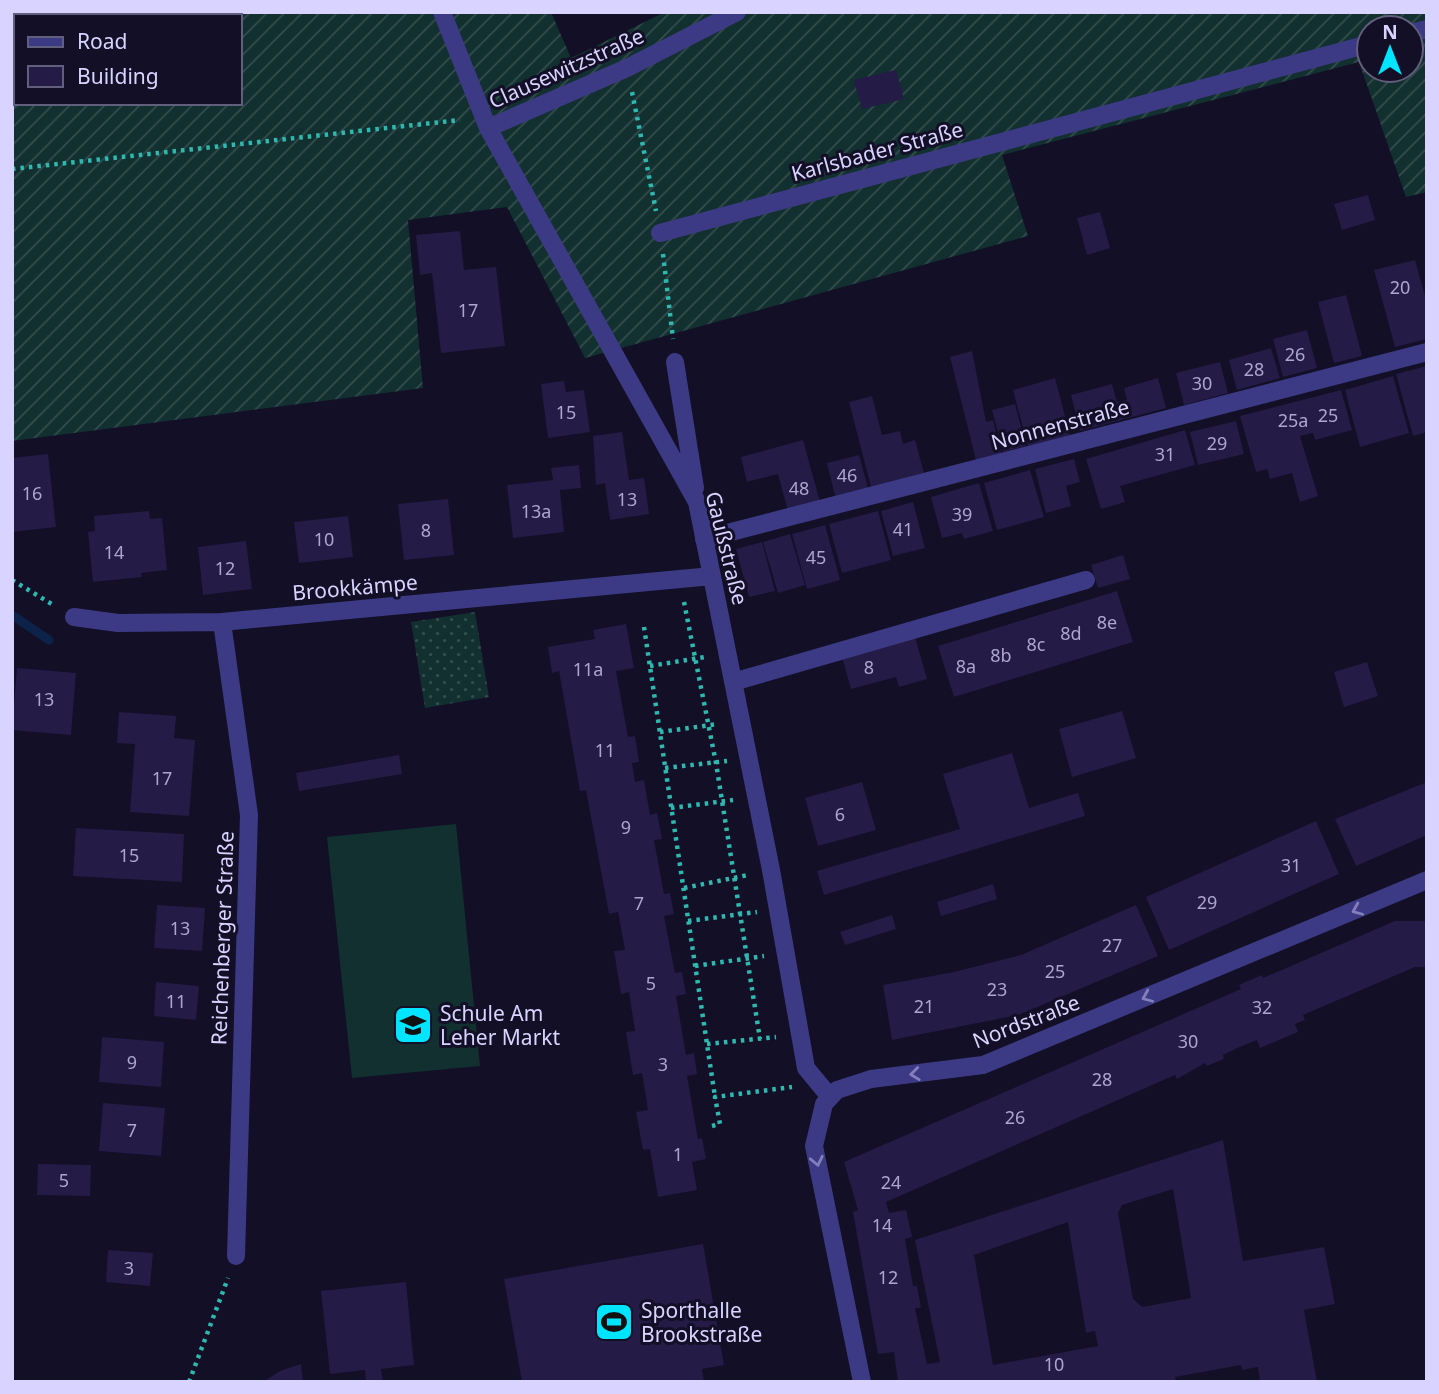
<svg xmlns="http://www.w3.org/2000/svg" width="1439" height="1394" font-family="'Noto Sans',sans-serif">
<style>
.grass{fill:#12302f}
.park{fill:url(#park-dots)}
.garden{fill:url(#garden-furrows);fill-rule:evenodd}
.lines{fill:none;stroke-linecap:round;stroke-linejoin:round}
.stream{stroke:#0c2248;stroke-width:9}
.building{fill:#241b47;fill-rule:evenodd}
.path{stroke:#2fb8b0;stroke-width:4.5;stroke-dasharray:3.5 5;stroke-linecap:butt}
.minor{stroke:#3d3a85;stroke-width:18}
.oneway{stroke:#837fbc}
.labels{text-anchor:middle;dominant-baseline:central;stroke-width:6;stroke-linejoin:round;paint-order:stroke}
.number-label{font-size:18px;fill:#aca6d1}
.street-label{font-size:21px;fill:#d9d4ff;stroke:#130f26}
.poi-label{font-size:21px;fill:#d9d4ff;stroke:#130f26;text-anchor:start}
</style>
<defs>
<pattern id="park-dots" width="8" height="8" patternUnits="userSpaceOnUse" patternTransform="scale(1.75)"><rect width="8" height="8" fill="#12302f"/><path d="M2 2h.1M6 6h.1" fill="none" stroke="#344d4e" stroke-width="1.8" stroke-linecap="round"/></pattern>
<pattern id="garden-furrows" width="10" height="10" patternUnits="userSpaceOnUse" patternTransform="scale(1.75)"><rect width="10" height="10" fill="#12302f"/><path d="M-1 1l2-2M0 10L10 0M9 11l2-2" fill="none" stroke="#344d4e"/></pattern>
</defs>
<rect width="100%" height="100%" fill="#130f26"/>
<!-- grass -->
<path class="grass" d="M456 824 480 1066 352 1078 327 837Z"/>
<!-- park -->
<path class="park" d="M475 612 489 697 425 708 411 622Z"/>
<!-- garden -->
<path class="garden" d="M12 12H551L571 58 665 12H1427V192L1406 197 1359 62 1002 155 1028 236 585 358 507 207 408 220 423 388 12 441ZM16 16H240V103H16ZM1369 28H1411V70H1369Z"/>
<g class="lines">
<!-- stream -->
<path class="stream" d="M12 615 49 640"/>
</g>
<!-- building -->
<path class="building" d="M896 70 904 99 862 109 854 80Z
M1368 195 1375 220 1342 230 1334 204Z
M1100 212 1110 248 1087 255 1077 218Z
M460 231 464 270 496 267 505 346 441 353 432 273 420 275 416 235Z
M1415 260 1427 303V339L1395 347 1374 270Z
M1346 295 1362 356 1334 363 1318 302Z
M1307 330 1317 368 1283 377 1273 339Z
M1271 348 1280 378 1237 390 1229 360Z
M972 351 986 422 993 420 1001 453 976 460 950 357Z
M1220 362 1228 393 1184 405 1176 373Z
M1427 366V432L1413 436 1396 374Z
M1393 376 1409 433 1360 447 1345 390Z
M1055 378 1070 435 1028 446 1013 390Z
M1158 378 1166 408 1080 431 1071 395 1112 384 1117 402 1127 400 1124 388Z
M564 381 566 392 584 390 590 432 548 438 541 384Z
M1341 390 1352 430 1315 440 1313 433 1300 436 1318 496 1300 502 1292 473 1270 479 1267 469 1256 472 1240 416Z
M872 396 882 435 900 431 903 444 915 440 924 473 871 487 849 402Z
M1015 404 1026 446 1003 452 992 410Z
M1236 421 1244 454 1198 465 1190 432Z
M1185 430 1195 465 1120 486 1125 502 1101 509 1086 459Z
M622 432 629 480 644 478 649 514 610 520 605 483 596 485 593 436Z
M803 440 820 502 788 511 778 474 747 482 741 457Z
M48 454 56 527 12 532V458Z
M859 455 868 488 835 496 827 463Z
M1074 459 1080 482 1066 486 1071 506 1046 513 1035 469Z
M579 465 581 488 560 490 564 532 513 538 507 485 553 480 551 468Z
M1030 470 1044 517 997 530 984 483Z
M979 483 993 531 964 539 962 533 942 538 931 497Z
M448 499 454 555 404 560 398 504Z
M913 502 925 548 893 556 881 511Z
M149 511 150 519 162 518 167 570 141 573 142 577 93 582 88 532 95 531 94 516Z
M878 511 891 560 842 573 829 524Z
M348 516 353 557 299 563 294 522Z
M825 525 840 580 807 589 792 534Z
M790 534 805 585 778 593 763 542Z
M246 541 252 589 203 595 198 547Z
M762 542 775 591 749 597 736 549Z
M1123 555 1130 579 1098 588 1091 565Z
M1117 591 1133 642 954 697 938 646Z
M626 624 634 668 616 671 628 737 635 736 639 762 632 763 635 782 644 780 650 815 657 813 662 839 654 840 664 894 670 893 674 914 664 916 675 973 682 972 686 994 676 996 686 1055 694 1053 697 1074 687 1076 698 1139 702 1138 706 1159 692 1162 697 1190 658 1197 650 1149 643 1150 636 1112 648 1110 642 1073 633 1075 626 1032 635 1031 629 992 621 994 614 951 625 950 618 912 609 914 586 790 580 791 559 671 552 673 548 647 595 639 593 630Z
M915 637 927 679 899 687 896 677 851 689 842 657Z
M1367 662 1378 696 1344 707 1334 672Z
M17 668 76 673 71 735 12 730Z
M1122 711 1136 758 1072 777 1059 729Z
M119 712 176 716 174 738 195 740 189 816 130 812 135 744 117 743Z
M1012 753 1029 808 1078 793 1085 816 824 895 817 871 960 829 943 774Z
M399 755 402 774 299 791 296 773Z
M862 782 876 830 818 846 805 798Z
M1427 782V835L1356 866 1335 819Z
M1316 821 1339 874 1169 950 1146 897Z
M76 828 184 834 182 882 73 876Z
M993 884 997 899 941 916 937 902Z
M157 905 205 908 202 951 154 948Z
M1136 905 1158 956 1018 1015 892 1040 883 985 954 972 1021 955Z
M892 915 896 929 845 945 840 932Z
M1395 921H1427V967H1415L1303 1015 1305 1020 1295 1024 1298 1032 1260 1048 1257 1040 1242 1046 1223 1055 1224 1059 1207 1066 1205 1063 1177 1079 1175 1075 886 1202 889 1213 906 1210 912 1237 905 1239 913 1286H917L921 1308H915L927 1364 940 1362 915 1240 1223 1140 1243 1261 1324 1247 1335 1304 1304 1310 1317 1382H1260L1258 1367 1242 1370 1241 1365 1175 1377 1176 1382H898L894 1352 878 1354 853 1212 858 1210 844 1162 1241 989 1239 985 1262 975 1263 978ZM1173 1189 1191 1298 1142 1307 1133 1299 1118 1213 1122 1205ZM1068 1222 1086 1333 1095 1331 1098 1346 993 1365 974 1255Z
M156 982 199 986 196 1020 154 1016Z
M102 1037 164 1042 161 1087 99 1082Z
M103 1103 165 1108 161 1156 99 1151Z
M38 1164 91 1165 90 1196 37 1195Z
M703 1244 724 1365 702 1369 704 1382H522L504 1279Z
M108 1250 153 1253 150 1286 106 1282Z
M406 1282 414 1365 381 1369 383 1382H366L365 1370 330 1374 321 1291Z
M301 1364 303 1382H263L280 1371Z"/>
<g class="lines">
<!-- path -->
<path class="path" d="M632 92 656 211
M12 169 460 120
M663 254 673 339
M12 580 55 606
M684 602 716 763 760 1039
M644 627 715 1097
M650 666 705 657
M660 732 718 724
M665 768 727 761
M671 808 733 800
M684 888 748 875
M688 921 757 912
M695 966 764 956
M707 1044 776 1037
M712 1126 720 1124 715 1097 792 1087
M189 1382 228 1278"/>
<!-- minor -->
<path class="minor" d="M442 12 488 128 697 502 771 870 806 1068 830 1097
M1411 33 1427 29
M488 128 627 68 737 12
M660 233 1369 44
M675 362 695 488
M704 539 1427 352
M74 617 118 623 222 622 712 576
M222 622 249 815 236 1256
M733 682 1086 580
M862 1382 814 1146 824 1104 837 1090 871 1079 983 1065 1427 880"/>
</g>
<!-- one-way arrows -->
<defs><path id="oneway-chevron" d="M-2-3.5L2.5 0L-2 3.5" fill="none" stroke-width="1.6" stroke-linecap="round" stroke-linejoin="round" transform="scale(1.75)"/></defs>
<g class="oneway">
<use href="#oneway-chevron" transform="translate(1357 910) rotate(157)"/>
<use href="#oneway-chevron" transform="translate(1147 997) rotate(157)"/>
<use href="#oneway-chevron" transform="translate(915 1074) rotate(173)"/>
<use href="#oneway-chevron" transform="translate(817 1161) rotate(78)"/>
</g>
<!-- icons -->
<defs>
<symbol id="school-square" viewBox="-11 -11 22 22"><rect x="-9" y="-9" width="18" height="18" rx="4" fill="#00e5ff" stroke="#130f26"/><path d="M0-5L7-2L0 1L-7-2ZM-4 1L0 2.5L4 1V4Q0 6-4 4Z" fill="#111"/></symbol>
<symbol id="stadium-square" viewBox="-11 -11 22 22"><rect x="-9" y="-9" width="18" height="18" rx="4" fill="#00e5ff" stroke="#130f26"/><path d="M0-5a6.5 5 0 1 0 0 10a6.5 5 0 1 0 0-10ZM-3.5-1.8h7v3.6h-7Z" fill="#111"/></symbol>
</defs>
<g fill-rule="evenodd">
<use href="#school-square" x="391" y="1003" width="44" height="44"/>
<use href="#stadium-square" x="592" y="1300" width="44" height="44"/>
</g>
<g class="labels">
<!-- number labels -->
<g class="number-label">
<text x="1400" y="287">20</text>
<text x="468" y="310">17</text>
<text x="1295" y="354">26</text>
<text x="1254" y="369">28</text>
<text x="1202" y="383">30</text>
<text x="566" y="412">15</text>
<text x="1328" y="415">25</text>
<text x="1293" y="420">25a</text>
<text x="1217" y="443">29</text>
<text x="1165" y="454">31</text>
<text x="847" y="475">46</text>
<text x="799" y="488">48</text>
<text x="32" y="493">16</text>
<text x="627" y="499">13</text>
<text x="536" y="511">13a</text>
<text x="962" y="514">39</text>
<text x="903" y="529">41</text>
<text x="426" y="530">8</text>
<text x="324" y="539">10</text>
<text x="114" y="552">14</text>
<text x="816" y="557">45</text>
<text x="225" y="568">12</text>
<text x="1107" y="622">8e</text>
<text x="1071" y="633">8d</text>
<text x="1036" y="644">8c</text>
<text x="1001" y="655">8b</text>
<text x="966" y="666">8a</text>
<text x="869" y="667">8</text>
<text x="588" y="669">11a</text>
<text x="44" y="699">13</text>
<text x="605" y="750">11</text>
<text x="162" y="778">17</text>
<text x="840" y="814">6</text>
<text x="626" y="827">9</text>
<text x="129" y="855">15</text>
<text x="1291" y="865">31</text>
<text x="1207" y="902">29</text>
<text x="639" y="903">7</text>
<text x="180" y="928">13</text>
<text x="1112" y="945">27</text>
<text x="1055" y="971">25</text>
<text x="651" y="983">5</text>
<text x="997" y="989">23</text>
<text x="176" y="1001">11</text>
<text x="924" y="1006">21</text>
<text x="1262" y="1007">32</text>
<text x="1188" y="1041">30</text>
<text x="132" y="1062">9</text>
<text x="663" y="1064">3</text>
<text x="1102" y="1079">28</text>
<text x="1015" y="1117">26</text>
<text x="132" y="1130">7</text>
<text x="678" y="1154">1</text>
<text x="64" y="1180">5</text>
<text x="891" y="1182">24</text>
<text x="882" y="1225">14</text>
<text x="129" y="1268">3</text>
<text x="888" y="1277">12</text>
<text x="1054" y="1364">10</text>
</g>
<!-- street labels -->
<g class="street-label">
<text transform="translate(566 68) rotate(-24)">Clausewitzstraße</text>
<text transform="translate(877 151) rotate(-15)">Karlsbader Straße</text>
<text transform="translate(1060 424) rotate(-15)">Nonnenstraße</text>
<text transform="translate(727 548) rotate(76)">Gaußstraße</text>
<text transform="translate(355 587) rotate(-5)">Brookkämpe</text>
<text transform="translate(222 938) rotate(-88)">Reichenberger Straße</text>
<text transform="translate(1026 1021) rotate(-21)">Nordstraße</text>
</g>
<!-- poi labels -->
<g class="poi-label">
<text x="440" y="1013">Schule Am<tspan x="440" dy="24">Leher Markt</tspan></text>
<text x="641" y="1310">Sporthalle<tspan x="641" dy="24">Brookstraße</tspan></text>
</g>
</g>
<!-- border -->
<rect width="1439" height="1394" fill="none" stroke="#d9d4ff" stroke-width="28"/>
<!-- legend -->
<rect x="14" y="14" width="228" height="91" fill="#130f26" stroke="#625e7d" stroke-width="2"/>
<rect x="28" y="37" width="35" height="10" fill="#3d3a85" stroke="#625e7d" stroke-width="2"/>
<text x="77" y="49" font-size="21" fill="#d9d4ff">Road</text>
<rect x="28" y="66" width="35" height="21" fill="#241b47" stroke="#625e7d" stroke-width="2"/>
<text x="77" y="84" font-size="21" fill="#d9d4ff">Building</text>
<!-- north arrow -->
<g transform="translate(1390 49)"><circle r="33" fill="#130f26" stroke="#625e7d" stroke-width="2"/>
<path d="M0-5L12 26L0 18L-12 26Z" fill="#00e5ff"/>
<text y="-10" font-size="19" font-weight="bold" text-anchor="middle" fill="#d9d4ff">N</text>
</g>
</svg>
